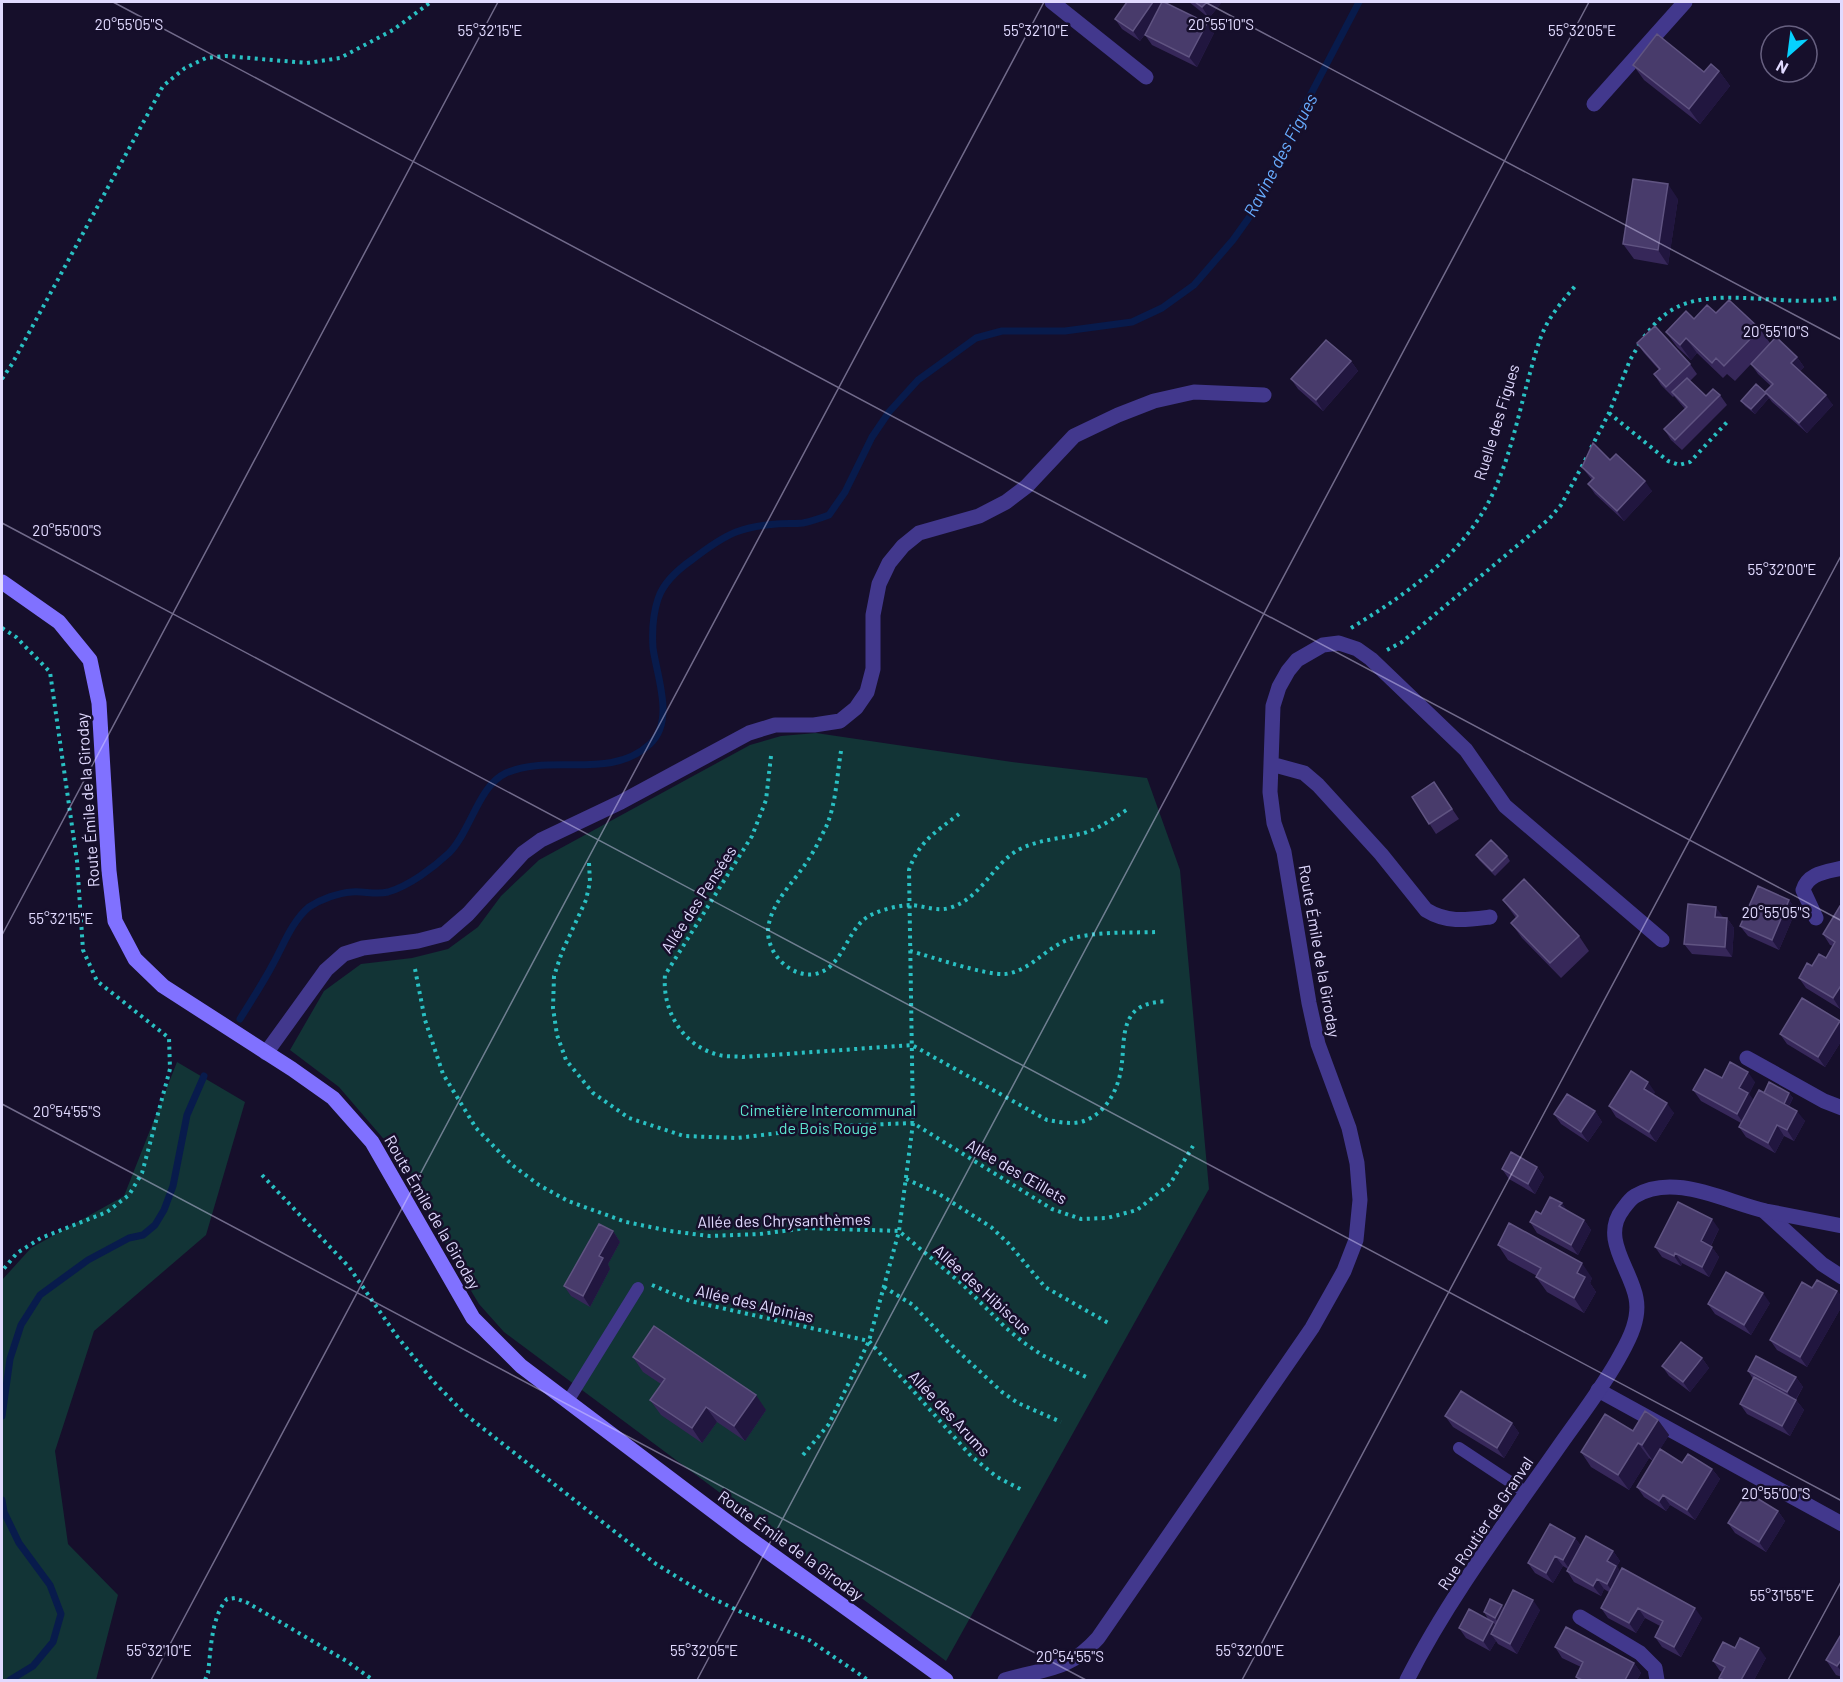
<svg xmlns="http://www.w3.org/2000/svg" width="1843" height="1682" font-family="Barlow,sans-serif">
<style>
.green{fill:#123436}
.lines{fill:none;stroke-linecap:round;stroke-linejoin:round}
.stream{stroke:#081b4c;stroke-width:7}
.path{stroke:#29c0c3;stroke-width:4;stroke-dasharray:3 4.5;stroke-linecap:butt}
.service{stroke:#42388d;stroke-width:12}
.minor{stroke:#42388d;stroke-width:15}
.tertiary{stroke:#42388d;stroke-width:15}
.secondary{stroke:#8071ff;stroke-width:15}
.wall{fill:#362759}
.shaded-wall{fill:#21163f}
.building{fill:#483b6b;stroke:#605482;stroke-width:1.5}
.ticks{fill:none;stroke:#e1daff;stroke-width:1.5;stroke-opacity:0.45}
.labels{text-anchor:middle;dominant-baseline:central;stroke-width:5;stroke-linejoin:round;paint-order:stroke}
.street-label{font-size:16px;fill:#e1daff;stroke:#160f2b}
.park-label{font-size:16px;fill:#5ee7d0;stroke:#160f2b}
.water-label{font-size:18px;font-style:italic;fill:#68acff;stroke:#160f2b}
.ticks-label{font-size:15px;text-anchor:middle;fill:#e1daff;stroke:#160f2b;stroke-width:5;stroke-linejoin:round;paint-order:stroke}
</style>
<rect width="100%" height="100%" fill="#160f2b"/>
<!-- green -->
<path class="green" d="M816 733 1012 762 1147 778 1180 870 1209 1189 946 1661 504 1332 479 1304 458 1269 406 1165 339 1087 290 1050 324 991 361 964 412 958 448 949 478 927 501 896 539 860 750 745 781 736Z
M177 1062 245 1102 206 1235 94 1331 55 1451 68 1544 118 1595 96 1680H2V1280L31 1248 124 1196Z"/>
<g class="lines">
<!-- stream -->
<path class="stream" d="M240 1019C251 1001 263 983 273 964 283 946 292 921 309 907 321 899 338 893 352 892 364 891 376 895 388 892 409 886 433 868 449 853 471 831 478 786 506 773 551 753 610 781 650 744 675 721 657 677 653 648 652 633 653 614 658 599 663 583 680 568 693 559 706 549 721 538 736 532 747 528 763 525 776 524 785 523 794 524 803 523 812 521 821 518 829 515L845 492 872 437 889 412 918 380 976 338 1002 331H1065L1132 322 1162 308 1194 285 1233 240 1253 212 1301 113 1359 2
M2 1416 10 1359 21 1325 40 1295 88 1260 129 1238 143 1235 155 1225 164 1210 173 1186 187 1115 204 1076
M2 1500 4 1512 19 1543 50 1585 61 1614 53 1642 33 1666 10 1680"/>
<!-- path -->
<path class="path" d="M1644 337C1652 327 1659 318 1670 311 1713 283 1790 310 1842 297
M2 379 12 364 163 86 185 68 206 58 226 56 307 63 340 58 393 30 431 2
M1609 413 1668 461 1679 465 1690 462 1728 421
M1591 448 1609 413 1630 360 1640 343
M2 628 16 637 50 672 77 861 83 950 97 981 169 1038 170 1069 142 1173 129 1195 107 1212 41 1238 17 1253 2 1271
M1351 628C1407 594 1466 553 1494 491 1511 454 1519 412 1530 373 1535 355 1539 338 1548 322 1556 308 1566 297 1576 285
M1387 650 1402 642 1549 519 1561 505 1588 455
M841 751C837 775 836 805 826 827 820 839 814 852 806 863 793 883 770 904 768 930 767 954 791 978 815 974 845 968 846 925 873 914 884 909 897 906 909 905 922 905 936 912 949 908 981 899 991 866 1018 850 1039 839 1061 839 1084 833 1100 828 1114 818 1128 809
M771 756 766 800 752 836 665 975C662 1010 682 1046 719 1055 726 1057 735 1056 743 1057L912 1045 1047 1120C1059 1122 1073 1125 1084 1121 1108 1112 1120 1086 1122 1062 1124 1044 1122 1023 1136 1010 1145 1003 1156 1002 1167 1001
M589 863 590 882 586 900 562 952 554 976 553 1008 557 1035 566 1060 593 1093 629 1118 684 1136 737 1138 837 1126 913 1123 1052 1209 1081 1219 1107 1218 1137 1210 1170 1184 1193 1146
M910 951C933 957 983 975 1005 974 1031 971 1046 947 1070 939 1097 931 1130 933 1158 932
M415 969 425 1020 443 1074 476 1128 512 1165 539 1185 568 1201 626 1222 670 1231 709 1236 760 1234 807 1228 899 1231 962 1284 1006 1328 1023 1342 1042 1355 1086 1377
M262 1175 349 1267 396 1335 433 1381 466 1415 656 1564 708 1596 743 1613 809 1640 868 1680
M906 1179 939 1194 991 1227 1009 1244 1045 1287 1110 1324
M652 1285 690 1301 869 1341 971 1456 997 1477 1022 1490
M884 1287 913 1305 948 1342 1002 1392 1018 1403 1061 1422
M803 1455 829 1424 869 1341 899 1231 913 1123 909 870C919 841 936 832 959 814
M205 1680 208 1673C211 1650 211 1617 227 1599L235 1598 248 1603 348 1662 373 1680"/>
<!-- service -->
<path class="service" d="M568 1401 638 1288
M1459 1448 1527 1493"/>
<!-- minor -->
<path class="minor" d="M1052 2 1146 77
M1594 104 1685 2
M1271 764 1304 773 1318 785 1381 854 1426 910C1447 923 1466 920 1490 917
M1816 918 1803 890C1808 873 1826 872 1842 868
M266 1053 326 970 344 954 363 948 418 941 445 934 468 914 523 853 541 840 621 802 749 733 775 725H814L840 721 856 708 867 692 873 669V615L879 584 889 563 903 546 919 533 979 516 1006 502 1027 486 1074 436 1118 415 1154 401 1194 392 1264 395
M1747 1058 1824 1101 1842 1108
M1764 1211 1822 1264 1842 1277
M1598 1390 1842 1524
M1580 1617 1640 1653 1655 1668 1657 1680
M1005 1680C1045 1668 1068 1672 1098 1638L1312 1328 1344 1271 1356 1240 1360 1200 1357 1163 1349 1128 1318 1044 1309 1003 1284 852 1274 823 1270 792 1273 706 1279 687 1288 671 1297 660 1323 645 1339 643 1357 649 1371 659 1466 750 1505 806 1662 940"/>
<!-- tertiary -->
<path class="tertiary" d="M1407 1680C1449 1597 1507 1521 1560 1445 1581 1415 1604 1386 1621 1354 1630 1338 1640 1318 1636 1298 1631 1269 1600 1238 1623 1209 1626 1205 1630 1199 1635 1196 1674 1172 1726 1202 1766 1211 1791 1216 1816 1221 1842 1226"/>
<!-- secondary -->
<path class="secondary" d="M2 582 59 622 90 660 99 703 109 871 115 921 135 959 163 986 292 1069 333 1098 372 1142 473 1318 521 1366 746 1536 946 1680"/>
</g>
<!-- wall -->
<path class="wall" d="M1189 2H1222L1209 18Z
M1115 19 1214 33 1197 67 1152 45 1145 35 1146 33 1140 41 1122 29Z
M1633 65 1704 72 1719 71 1730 86 1700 124 1644 80Z
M1678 199 1668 265 1634 259 1623 244Z
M1716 313 1760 329 1770 343 1797 357 1804 367 1800 371 1833 405 1807 433 1772 402 1769 398 1755 414 1745 406 1741 401 1765 392 1771 386 1758 374 1751 364 1735 381 1727 374 1723 378 1697 353 1691 360 1677 347 1666 332 1694 319Z
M1637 343 1690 364 1697 374 1690 381 1706 396 1720 395 1727 405 1682 450 1671 440 1664 429 1685 409 1679 402 1674 396 1673 397 1661 385 1654 374 1659 370 1644 353Z
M1351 361 1358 371 1323 411 1298 389 1291 379Z
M1610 460 1652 491 1624 521 1595 494 1588 484 1592 480 1582 467Z
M1434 782 1459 819 1436 834 1412 797Z
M1476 855 1507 856 1510 861 1495 876 1479 860Z
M1503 900 1579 936 1589 951 1561 978 1522 938 1511 923 1516 918Z
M1789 900 1796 910 1779 950 1748 936 1740 926Z
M1842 907V1006L1840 1009 1806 988 1799 978 1812 966 1826 958 1833 946 1830 945 1823 934Z
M1723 917V918H1727L1734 928 1732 957 1692 954 1684 944Z
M1840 1021 1842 1023V1040L1825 1067 1787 1044 1780 1034Z
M1722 1078 1755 1082 1749 1094 1753 1100 1764 1093H1789L1793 1098 1789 1106 1805 1121 1794 1141 1784 1136 1775 1153 1746 1137 1739 1127 1741 1123 1701 1101 1693 1090Z
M1655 1092 1653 1095 1674 1113 1656 1142 1616 1117 1609 1106Z
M1595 1111 1602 1122 1588 1142 1561 1124 1554 1114Z
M1537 1167 1544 1177 1535 1194 1509 1179 1502 1169Z
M1562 1203 1567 1211 1584 1220 1591 1230 1578 1255 1537 1233 1530 1222 1541 1214Z
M1719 1229 1711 1246 1719 1257 1709 1277 1682 1263 1681 1266 1662 1257 1655 1247Z
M613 1231 620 1242 608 1264 610 1269 590 1307 571 1296 564 1286Z
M1498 1245 1592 1278 1590 1283 1596 1292 1584 1313 1547 1292 1536 1277 1537 1276 1508 1260Z
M1812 1288 1837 1291 1842 1297V1306L1807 1367 1777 1350 1770 1340Z
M1770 1303 1751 1335 1715 1314 1708 1304Z
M633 1357 766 1410 745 1441 717 1422 702 1443 661 1415 650 1400 661 1384 643 1372Z
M1702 1358 1709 1368 1690 1392 1669 1376 1662 1366Z
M1748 1371 1796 1377 1803 1387 1796 1400 1804 1410 1790 1436 1747 1414 1740 1404 1753 1379Z
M1445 1416 1512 1423 1519 1433 1504 1458 1453 1427Z
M1658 1420 1669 1435 1660 1449 1682 1463 1712 1469 1720 1479 1695 1520 1670 1505 1666 1511 1644 1497 1637 1487 1653 1461 1649 1458 1629 1490 1591 1467 1581 1452 1633 1431Z
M1778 1511 1785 1521 1766 1552 1735 1533 1728 1523Z
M1575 1538 1581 1546 1613 1551 1620 1561 1617 1566 1620 1572 1702 1618 1681 1657 1662 1647 1655 1637 1660 1626 1645 1618 1636 1633 1608 1618 1601 1608 1609 1592 1604 1589 1601 1596 1574 1582 1567 1571 1568 1569 1563 1566 1553 1583 1535 1573 1528 1563Z
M1504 1608 1540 1610 1517 1654 1498 1644 1496 1641 1490 1651 1466 1638 1459 1628 1488 1619 1484 1612Z
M1842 1633V1677L1836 1675 1826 1660Z
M1555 1647 1634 1663 1641 1673 1637 1680H1578L1576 1677 1581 1667 1562 1658Z
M1735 1648 1766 1658 1754 1680H1721L1719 1678 1722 1672 1720 1671 1713 1661Z"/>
<!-- shaded-wall -->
<path class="shaded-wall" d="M1153 2H1161L1164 6 1140 41 1133 31Z
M1207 2H1222L1209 18 1202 7Z
M1207 23 1214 33 1197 67 1189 57Z
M1719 71 1730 86 1700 124 1689 109Z
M1668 184 1678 199 1668 265 1658 250Z
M1686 338 1697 353 1691 360 1680 345Z
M1797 357 1804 367 1798 373 1791 363Z
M1351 361 1358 371 1323 411 1316 400Z
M1766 393 1769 398 1755 414 1751 409Z
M1826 395 1833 405 1807 433 1799 423Z
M1645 481 1652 491 1624 521 1617 511Z
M1789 900 1796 910 1779 950 1772 940Z
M1716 907 1723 917 1722 927 1715 917Z
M1727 918 1734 928 1732 957 1725 947Z
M1842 984V1006L1840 1009 1833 998Z
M1840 1021 1842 1023V1040L1825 1067 1818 1057Z
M1748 1072 1755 1082 1749 1094 1756 1103 1744 1124 1737 1114 1739 1088Z
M1648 1082 1655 1092 1651 1099 1644 1089Z
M1789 1093 1793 1098 1786 1111 1783 1106Z
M1667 1103 1674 1113 1656 1142 1649 1132Z
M1595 1111 1602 1122 1588 1142 1581 1132Z
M1797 1111 1805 1121 1794 1141 1787 1130Z
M1777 1125 1784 1136 1775 1153 1768 1143Z
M1537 1167 1544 1177 1535 1194 1528 1184Z
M1562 1203 1569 1213 1559 1206Z
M1712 1219 1719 1229 1708 1251 1701 1241Z
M1584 1220 1591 1230 1578 1255 1571 1245Z
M613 1231 620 1242 608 1264 610 1269 590 1307 583 1296 599 1256Z
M1712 1247 1719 1257 1709 1277 1702 1267Z
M1675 1253 1682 1263 1681 1266 1674 1256Z
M1582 1263 1592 1278 1590 1283 1596 1292 1584 1313 1574 1298 1577 1273Z
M1837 1291 1842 1297V1306L1807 1367 1800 1357Z
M1763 1293 1770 1303 1751 1335 1744 1325Z
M1702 1358 1709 1368 1690 1392 1683 1382Z
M1796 1377 1803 1387 1794 1402 1787 1392Z
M756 1395 766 1410 745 1441 734 1426Z
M1796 1400 1804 1410 1790 1436 1782 1426Z
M706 1407 717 1422 702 1443 692 1428Z
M1658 1420 1669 1435 1653 1461 1642 1445Z
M1512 1423 1519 1433 1504 1458 1497 1448Z
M1638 1443 1649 1458 1629 1490 1618 1475Z
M1712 1469 1720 1479 1695 1520 1687 1510Z
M1663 1495 1670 1505 1666 1511 1659 1501Z
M1778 1511 1785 1521 1766 1552 1759 1542Z
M1575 1538 1582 1548 1570 1570 1563 1560Z
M1613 1551 1620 1561 1617 1566 1623 1576 1614 1594 1607 1584V1561Z
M1555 1556 1563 1566 1553 1583 1546 1573Z
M1597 1579 1604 1589 1601 1596 1593 1586Z
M1533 1600 1540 1610 1517 1654 1510 1644Z
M1502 1605 1509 1615 1502 1628 1495 1618Z
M1638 1608 1645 1618 1636 1633 1629 1623Z
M1695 1608 1702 1618 1681 1657 1674 1647Z
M1493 1622 1501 1632 1491 1634 1496 1641 1490 1651 1483 1641Z
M1759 1648 1766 1658 1754 1680H1741Z
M1842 1659V1672L1837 1666Z
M1634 1663 1641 1673 1637 1680H1625Z"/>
<!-- building -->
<path class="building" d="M1127 2H1153L1133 31 1115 19Z
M1162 2H1164L1207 23 1189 57 1145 35Z
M1195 2H1207L1202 7Z
M1657 34 1704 72 1711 64 1719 71 1689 109 1633 65Z
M1633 179 1668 184 1658 250 1623 244Z
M1729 300 1760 329 1724 366 1716 358 1712 363 1686 338 1680 345 1666 332 1686 311 1694 319 1707 305 1716 313Z
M1655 326 1690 364 1666 387 1654 374 1660 369 1637 343Z
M1776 337 1797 357 1791 363 1826 395 1799 423 1765 392 1773 384 1751 364Z
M1326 340 1351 361 1316 400 1291 379Z
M1687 378 1706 396 1713 389 1720 395 1675 440 1664 429 1687 407 1672 392Z
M1756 384 1766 393 1751 409 1741 401Z
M1593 443 1610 460 1616 454 1645 481 1617 511 1588 484 1594 478 1582 467Z
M1434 782 1452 809 1429 824 1412 797Z
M1491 840 1507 856 1492 871 1476 855Z
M1524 879 1579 936 1550 963 1511 923 1518 916 1503 900Z
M1758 886 1789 900 1772 940 1740 926Z
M1688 904 1716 907 1715 917 1727 918 1725 947 1684 944Z
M1840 906 1842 907V984L1833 998 1799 978 1807 963 1812 966 1819 954 1826 958 1835 942 1823 934Z
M1802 998 1840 1021 1818 1057 1780 1034Z
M1730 1062 1748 1072 1739 1088 1748 1093 1737 1114 1693 1090 1705 1069 1722 1078Z
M1631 1071 1648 1082 1644 1089 1667 1103 1649 1132 1609 1106Z
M1769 1082 1789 1093 1784 1104 1764 1093Z
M1759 1090 1797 1111 1787 1130 1777 1125 1768 1143 1739 1127Z
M1567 1094 1595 1111 1581 1132 1554 1114Z
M1511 1152 1537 1167 1528 1184 1502 1169Z
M1550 1197 1562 1203 1559 1206 1584 1220 1571 1245 1530 1222 1536 1211 1541 1214Z
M1678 1202 1712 1219 1701 1241 1712 1247 1702 1267 1675 1253 1674 1256 1655 1247Z
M1509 1223 1582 1263 1577 1273 1585 1277 1574 1298 1536 1277 1541 1268 1498 1245Z
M599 1224 613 1231 599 1256 603 1258 583 1296 564 1286Z
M1726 1272 1763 1293 1744 1325 1708 1304Z
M1817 1280 1837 1291 1800 1357 1770 1340 1802 1282 1812 1288Z
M654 1326 756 1395 734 1426 706 1407 692 1428 650 1400 665 1379 633 1357Z
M1681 1342 1702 1358 1683 1382 1662 1366Z
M1756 1356 1796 1377 1787 1392 1748 1371Z
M1754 1377 1796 1400 1782 1426 1740 1404Z
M1461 1391 1512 1423 1497 1448 1445 1416Z
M1645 1411 1658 1420 1642 1445 1638 1443 1618 1475 1581 1452 1605 1414 1633 1431Z
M1660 1449 1682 1463 1688 1454 1712 1469 1687 1510 1663 1495 1659 1501 1637 1487Z
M1747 1492 1778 1511 1759 1542 1728 1523Z
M1550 1524 1575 1538 1563 1560 1555 1556 1546 1573 1528 1563Z
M1586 1536 1613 1551 1607 1561 1616 1566 1607 1584 1597 1579 1593 1586 1567 1571Z
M1622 1568 1695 1608 1674 1647 1655 1637 1663 1621 1638 1608 1629 1623 1601 1608Z
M1513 1590 1533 1600 1510 1644 1491 1634Z
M1490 1599 1502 1605 1495 1618 1484 1612Z
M1469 1609 1493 1622 1483 1641 1459 1628Z
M1566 1627 1634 1663 1625 1680H1582L1576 1677 1583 1662 1555 1647Z
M1842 1633V1659L1837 1666 1826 1660Z
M1740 1638 1759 1648 1741 1680H1724L1719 1678 1725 1667 1713 1661 1723 1642 1735 1648Z"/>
<!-- ticks -->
<path class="ticks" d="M113 2 1842 921M1205 2 1842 340M2 523 1842 1501M2 935 498 2M2 1104 1086 1680M151 1680 1044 2M697 1680 1589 2M1242 1680 1842 554M1788 1680 1842 1580"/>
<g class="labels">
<!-- street labels -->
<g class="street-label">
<text transform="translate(1496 422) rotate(-73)">Ruelle des Figues</text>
<text transform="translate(87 800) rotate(-94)">Route Émile de la Giroday</text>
<text transform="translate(698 899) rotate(-57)">Allée des Pensées</text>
<text transform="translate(1320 951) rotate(80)">Route Émile de la Giroday</text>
<text transform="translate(1017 1171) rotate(30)">Allée des Œillets</text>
<text transform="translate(433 1212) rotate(60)">Route Émile de la Giroday</text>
<text transform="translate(784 1220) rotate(-1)">Allée des Chrysanthèmes</text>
<text transform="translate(983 1289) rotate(42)">Allée des Hibiscus</text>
<text transform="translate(755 1303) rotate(13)">Allée des Alpinias</text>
<text transform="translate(950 1413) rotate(47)">Allée des Arums</text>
<text transform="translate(1485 1523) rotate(-56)">Rue Routier de Granval</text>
<text transform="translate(791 1545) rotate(36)">Route Émile de la Giroday</text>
</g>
<!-- park labels -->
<g class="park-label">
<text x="828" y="1109">Cimetière Intercommunal<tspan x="828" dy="18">de Bois Rouge</tspan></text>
</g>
<!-- water labels -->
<g class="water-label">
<text transform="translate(1280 155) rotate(-62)">Ravine des Figues</text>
</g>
</g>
<g class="ticks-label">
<text x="129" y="30">20°55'05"S</text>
<text x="1221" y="30">20°55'10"S</text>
<text x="490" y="36">55°32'15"E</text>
<text x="1036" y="36">55°32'10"E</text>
<text x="1582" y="36">55°32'05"E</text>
<text x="1776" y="337">20°55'10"S</text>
<text x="67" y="536">20°55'00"S</text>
<text x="1782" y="575">55°32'00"E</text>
<text x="1776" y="918">20°55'05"S</text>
<text x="61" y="924">55°32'15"E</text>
<text x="67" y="1117">20°54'55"S</text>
<text x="1776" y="1499">20°55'00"S</text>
<text x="1782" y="1601">55°31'55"E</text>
<text x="159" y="1656">55°32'10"E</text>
<text x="704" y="1656">55°32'05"E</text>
<text x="1250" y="1656">55°32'00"E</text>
<text x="1070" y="1662">20°54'55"S</text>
</g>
<!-- border -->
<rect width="1843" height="1682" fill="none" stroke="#e1daff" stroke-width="6"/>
<!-- north arrow -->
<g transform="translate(1789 54) rotate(208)"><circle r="28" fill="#160f2b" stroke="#676080" stroke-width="1.5"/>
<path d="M0-4.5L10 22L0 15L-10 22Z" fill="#06d1ff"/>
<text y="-9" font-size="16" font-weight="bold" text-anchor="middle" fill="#e1daff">N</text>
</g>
</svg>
